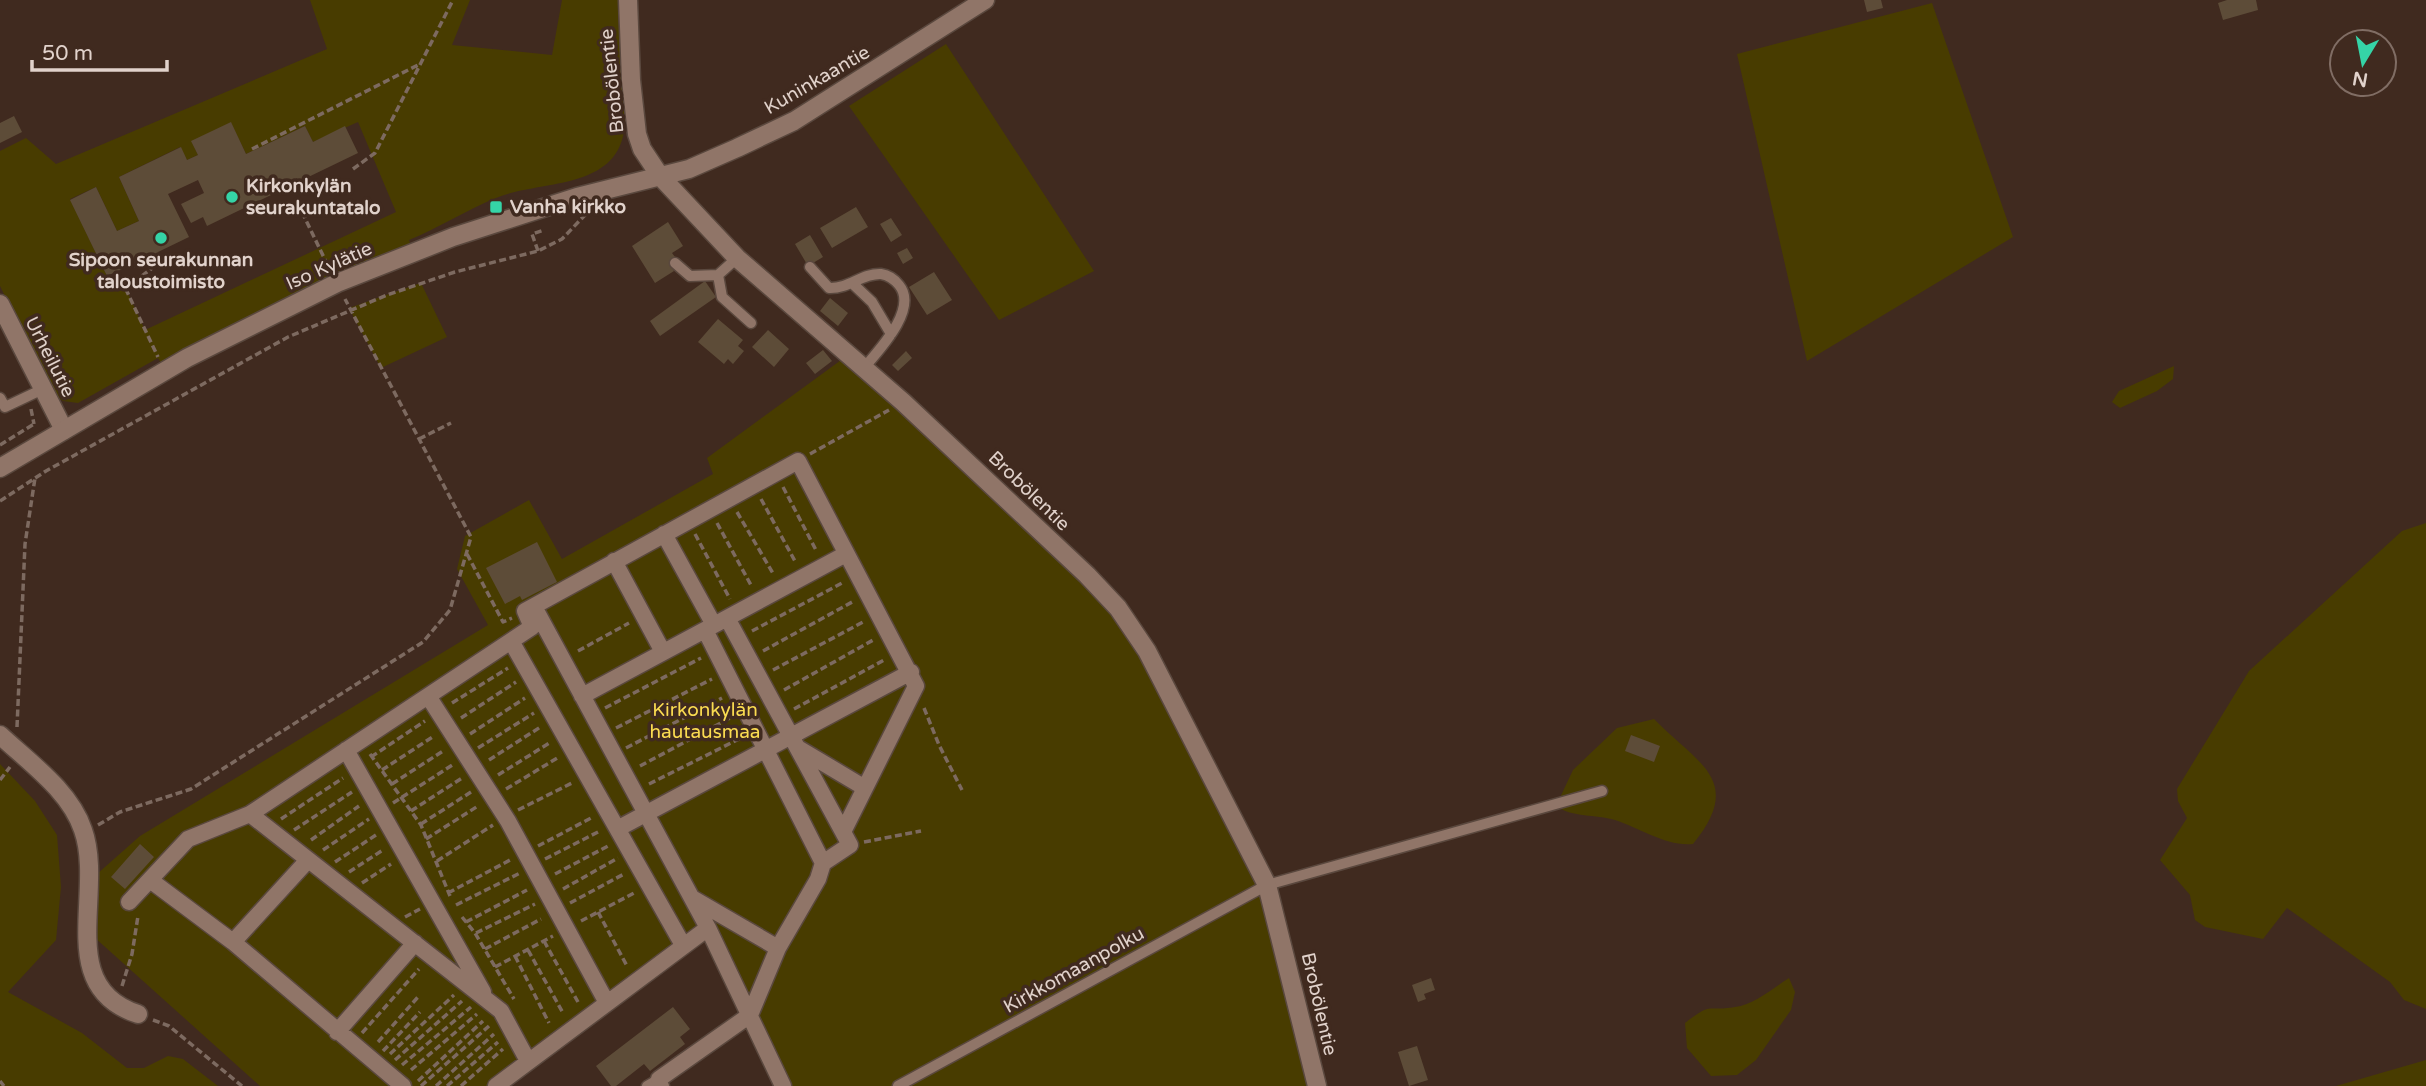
<svg xmlns="http://www.w3.org/2000/svg" width="2426" height="1086" font-family="'Varela Round',sans-serif">
<style>
.green{fill:#483c00;fill-rule:evenodd}
.building{fill:#5d4c38}
.lines{fill:none;stroke-linecap:round;stroke-linejoin:round}
.service-casing{stroke:#5a483e;stroke-width:13}
.pedestrian-casing{stroke:#5a483e;stroke-width:19}
.minor-casing{stroke:#5a483e;stroke-width:21}
.tertiary-casing{stroke:#5a483e;stroke-width:21}
.path{stroke:#7d6a60;stroke-width:3.5;stroke-dasharray:7 3.5;stroke-linecap:butt}
.service{stroke:#907568;stroke-width:10}
.pedestrian{stroke:#907568;stroke-width:16}
.minor{stroke:#907568;stroke-width:18}
.tertiary{stroke:#907568;stroke-width:18}
.poi-dot{fill:#35d4a7;stroke:#402a1f;stroke-width:2.5}
.labels{text-anchor:middle;dominant-baseline:central;stroke-width:7;stroke-linejoin:round;paint-order:stroke}
.street-label{font-size:19px;fill:#e1d2cb;stroke:#402a1f}
.poi-label{font-size:19px;font-weight:bold;fill:#e1d2cb;stroke:#402a1f;text-anchor:start}
.park-label{font-size:19px;fill:#fadb51;stroke:#402a1f}
</style>
<rect width="100%" height="100%" fill="#402a1f"/>
<!-- green -->
<path class="green" d="M310 0H470L452 45 552 55 562 0H618C616 40 633 105 622 140 607 190 535 181 496 198 466 210 439 228 409 240L413 252 165 370 158 358 78 403 63 401 53 394 0 286V151L26 138 56 164 327 49ZM358 122 396 212 145 330 124 285 107 276 70 199 96 187 117 231 139 221 119 177 180 147 187 160 198 155 192 142 231 123 246 154 305 126 313 142Z
M1932 3 2013 237 1807 361 1737 54Z
M946 44 1094 271 999 320 849 106Z
M421 283 447 337 381 368 349 308Z
M848 355 1118 608 1267 885 1317 1086H783L703 932 506 1086H260L94 937 97 874 140 836 488 625 457 569 465 536 529 500 562 559 713 474 707 458Z
M2174 366 2173 379 2157 391 2120 408 2112 402 2119 391Z
M2426 523V1009L2404 1000 2390 982 2287 908 2263 939 2205 927 2195 920 2190 895 2160 860 2187 818 2178 801 2177 789 2249 671 2402 531Z
M1654 719C1698 764 1745 780 1693 844 1667 847 1640 828 1615 820 1595 814 1573 818 1556 806L1573 770 1617 728Z
M0 764 35 801 57 835 61 887 56 940 8 992 82 1033 127 1068H144L168 1056 183 1059 218 1086H0Z
M1789 978 1795 992 1791 1010 1756 1060 1737 1075 1711 1076 1687 1048 1685 1023C1713 1001 1705 1012 1735 1007 1754 1005 1773 988 1789 978Z
M2426 1060V1086H2336Z"/>
<!-- building -->
<path class="building" d="M1864 0H1881L1883 8 1867 12Z
M2227 0H2256L2258 10 2223 20 2218 3Z
M14 116 22 132 0 143V123Z
M231 122 246 154 305 126 313 142 345 126 358 153 207 226 203 217 191 223 181 204 204 193 198 180 168 194 189 237 158 252 161 256 135 268 133 264 107 276 70 200 96 187 117 231 139 221 119 177 181 147 187 160 198 155 191 141Z
M856 207 868 227 832 248 820 228Z
M891 218 902 235 891 242 880 224Z
M668 222 683 246 672 253 675 257 669 262 674 271 655 283 632 246Z
M810 235 823 257 808 266 795 244Z
M907 248 913 258 903 264 897 253Z
M934 272 952 300 927 315 909 287Z
M705 281 716 297 660 336 650 321Z
M830 298 848 313 838 326 820 311Z
M718 319 743 340 738 346 744 351 733 364 728 359 724 364 698 342Z
M768 330 789 349 774 367 752 347Z
M823 350 832 361 815 374 806 363Z
M906 351 912 358 898 371 892 365Z
M537 542 557 582 522 600 520 596 505 604 486 568Z
M1631 735 1660 746 1654 762 1625 751Z
M140 844 154 857 125 889 111 877Z
M1431 978 1435 990 1424 994 1426 999 1418 1002 1412 985Z
M673 1007 690 1029 680 1037 685 1044 650 1071 644 1064 616 1086H611L596 1066Z
M1417 1046 1428 1080 1409 1086 1398 1052Z"/>
<g class="lines">
<defs>
<path id="service" d="M675 263 690 276 718 275 737 258
M810 267 829 288C849 289 862 273 881 274 888 275 895 280 899 285 919 309 878 351 863 369
M718 275 722 297 751 323
M853 284 872 302 891 334
M0 398 5 407 43 389
M647 1086 659 1079 664 1086
M898 1086 1267 885 1602 791"/>
<path id="pedestrian" d="M664 534 714 625
M614 561 663 652
M525 611 538 614 708 928 783 1086
M705 630 823 863
M511 641 683 945
M428 696 508 821 607 1003
M582 696 846 554
M798 748 865 788
M346 750 483 992
M250 814 501 1011 528 1061
M619 828 911 672
M150 880 233 942 403 1086
M692 898 778 948
M129 902 188 839 250 814 532 627 525 611 798 461 916 686 844 830
M233 942 308 860
M337 1032 415 943
M659 1079 750 1015 778 948 818 879 823 863 850 845 727 618
M496 1086 708 928"/>
<path id="minor" d="M0 304 64 430
M0 735C30 763 70 791 83 830 105 892 54 987 138 1014"/>
<path id="tertiary" d="M628 0 631 80 637 134 642 149 660 176 737 258 903 402 1087 575 1118 608 1147 651 1267 885 1317 1086
M0 468 187 358 337 283 453 237 577 197 689 169 737 148 794 121 985 0"/>
</defs>
<!-- service casing -->
<use href="#service" class="service-casing"/>
<!-- pedestrian casing -->
<use href="#pedestrian" class="pedestrian-casing"/>
<!-- minor casing -->
<use href="#minor" class="minor-casing"/>
<!-- tertiary casing -->
<use href="#tertiary" class="tertiary-casing"/>
<!-- path -->
<path class="path" d="M252 149 418 65
M353 169 375 153 453 0
M302 212 330 270
M538 251 532 234 544 230
M121 279 158 357
M125 289 151 269 149 262
M31 409 34 424
M419 439 451 423
M0 445 34 424
M810 454 889 410
M783 487 817 552
M761 499 796 563
M0 501 46 471 288 337 387 295 455 272 538 251 562 239 587 213
M737 512 774 575
M717 523 752 587
M695 534 730 599
M467 554 503 622 512 618
M752 631 844 582
M578 651 629 623
M763 651 854 601
M773 670 865 621
M784 690 875 639
M452 703 508 668
M605 708 701 658
M924 708 939 745 962 790
M794 709 886 659
M461 718 516 682
M17 727 25 544 35 478
M616 728 712 679
M470 734 525 698
M478 748 534 713
M626 748 722 698
M370 754 421 825 450 896
M371 757 425 721
M489 760 542 726
M640 766 732 717
M382 770 434 736
M498 775 551 742
M0 780 10 767
M392 784 443 751
M649 784 743 737
M506 789 559 757
M393 803 454 764
M518 810 574 782
M411 811 462 778
M281 819 343 778
M421 824 471 792
M98 825 120 812 191 789 423 642 450 610 471 537 345 299
M294 830 352 792
M426 839 478 806
M311 840 359 806
M864 842 921 831
M538 846 593 817
M323 850 369 819
M545 859 600 831
M437 861 493 825
M335 862 376 835
M349 872 383 850
M555 874 610 845
M362 883 391 864
M563 889 618 858
M448 893 512 859
M570 903 624 874
M456 905 520 873
M598 912 627 966
M405 917 420 909
M462 917 475 933 514 999
M581 921 636 892
M466 922 527 890
M476 933 535 904
M544 941 578 1002
M485 949 541 919
M528 950 563 1013
M515 956 549 1023
M495 967 553 936
M122 986 132 954 138 916
M153 1020 169 1026 242 1086
M362 1033 419 969
M378 1042 418 997
M383 1051 420 1012
M390 1054 454 995
M395 1060 462 1001
M402 1065 471 1007
M411 1070 477 1014
M0 1081 4 1086
M418 1081 483 1021
M421 1086 489 1026
M436 1086 494 1034
M447 1086 498 1042
M461 1086 503 1049"/>
<!-- service -->
<use href="#service" class="service"/>
<!-- pedestrian -->
<use href="#pedestrian" class="pedestrian"/>
<!-- minor -->
<use href="#minor" class="minor"/>
<!-- tertiary -->
<use href="#tertiary" class="tertiary"/>
</g>
<!-- markers -->
<g class="poi-dot">
<circle cx="232" cy="197" r="7"/>
<rect x="489" y="200" width="14" height="14" rx="3.5"/>
<circle cx="161" cy="238" r="7"/>
</g>
<g class="labels">
<!-- street labels -->
<g class="street-label">
<text transform="translate(817 80) rotate(-30)">Kuninkaantie</text>
<text transform="translate(612 81) rotate(-96)">Brobölentie</text>
<text transform="translate(329 266) rotate(-24)">Iso Kylätie</text>
<text transform="translate(50 357) rotate(63)">Urheilutie</text>
<text transform="translate(1029 491) rotate(44)">Brobölentie</text>
<text transform="translate(1074 970) rotate(-29)">Kirkkomaanpolku</text>
<text transform="translate(1319 1004) rotate(77)">Brobölentie</text>
</g>
<!-- poi labels -->
<g class="poi-label">
<text x="246" y="186">Kirkonkylän<tspan x="246" dy="22">seurakuntatalo</tspan></text>
<text x="510" y="207">Vanha kirkko</text>
<text x="161" y="260" text-anchor="middle">Sipoon seurakunnan<tspan x="161" dy="22">taloustoimisto</tspan></text>
</g>
<!-- park labels -->
<g class="park-label">
<text x="705" y="710">Kirkonkylän<tspan x="705" dy="22">hautausmaa</tspan></text>
</g>
</g>
<!-- north arrow -->
<g transform="translate(2363 63) rotate(190)"><circle r="33" fill="#402a1f" stroke="#806d64" stroke-width="2"/>
<path d="M0-5L12 26L0 18L-12 26Z" fill="#35d4a7"/>
<text y="-10" font-size="19" font-weight="bold" text-anchor="middle" fill="#e1d2cb">N</text>
</g>
<!-- scale -->
<path d="M32 60v10h135v-10" fill="none" stroke="#e1d2cb" stroke-width="3.5"/>
<text x="42" y="60" font-size="21" fill="#e1d2cb" stroke="#402a1f" stroke-width="5" paint-order="stroke">50 m</text>
</svg>
